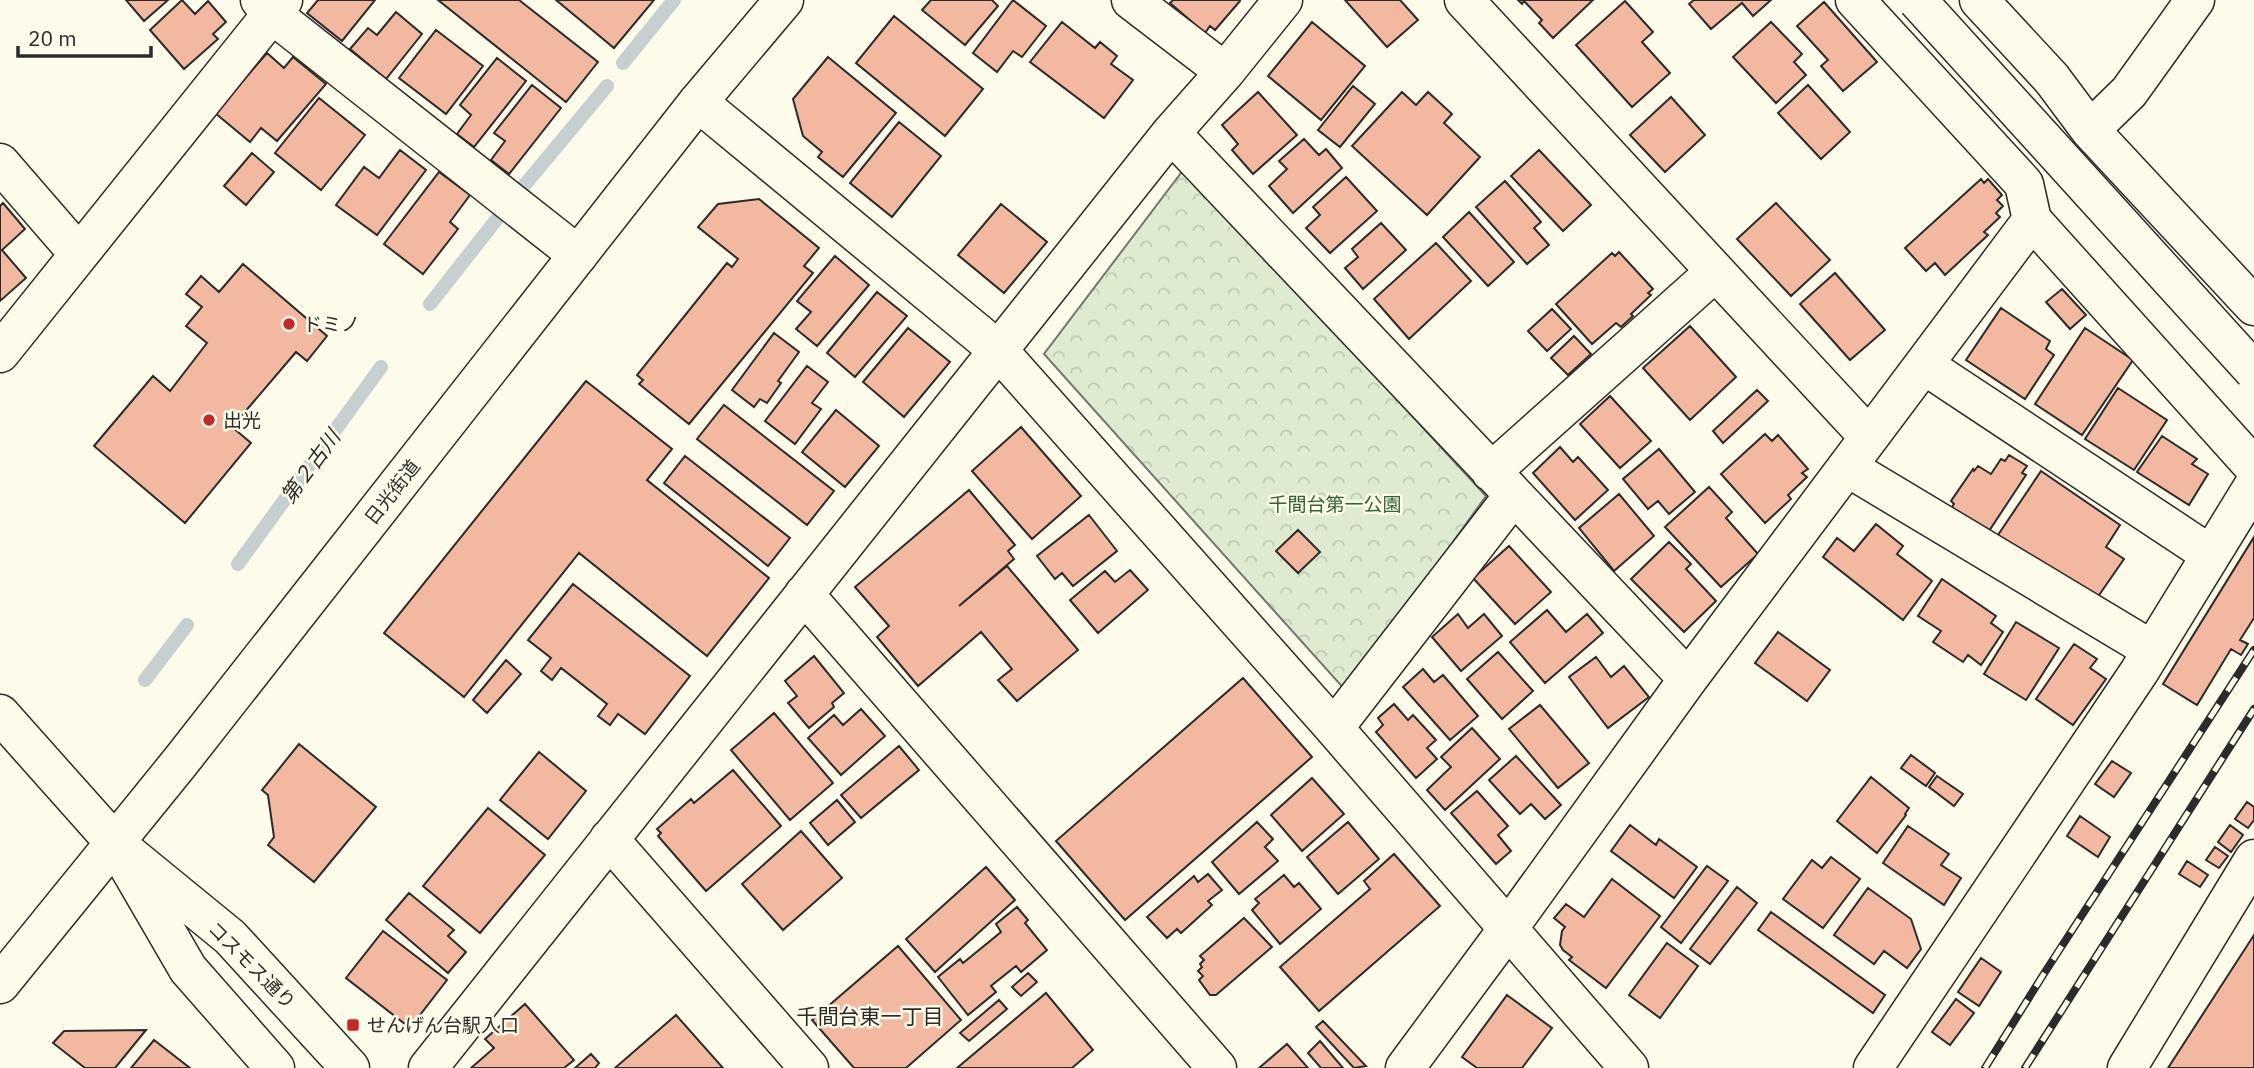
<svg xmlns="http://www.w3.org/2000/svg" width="2254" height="1068" font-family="'IBM Plex Sans','Noto Sans JP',sans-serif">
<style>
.park{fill:url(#park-crowns);stroke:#74746e;stroke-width:2}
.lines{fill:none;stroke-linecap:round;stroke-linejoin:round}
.stream{stroke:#c7d0d0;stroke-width:14}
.building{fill:#f2b8a0;stroke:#2b2b2b;stroke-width:2}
.minor-casing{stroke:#2b2b2b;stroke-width:41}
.highway-casing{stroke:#2b2b2b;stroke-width:41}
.minor{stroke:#fdfbea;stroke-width:38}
.highway{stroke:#fdfbea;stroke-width:38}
.rail-casing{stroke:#2b2b2b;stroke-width:8}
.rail{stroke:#fdfbea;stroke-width:5;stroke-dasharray:16;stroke-linecap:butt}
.minor-bridge-casing{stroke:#2b2b2b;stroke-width:41;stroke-linecap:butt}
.minor-bridge{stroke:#fdfbea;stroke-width:38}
.poi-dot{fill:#c62828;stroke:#fdfbea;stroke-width:2.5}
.labels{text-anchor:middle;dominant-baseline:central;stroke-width:5;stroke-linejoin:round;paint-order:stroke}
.poi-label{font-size:19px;fill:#2b2b2b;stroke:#fdfbea;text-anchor:start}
.street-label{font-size:19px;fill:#2b2b2b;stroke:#fdfbea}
.park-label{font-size:19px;fill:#34623c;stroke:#fdfbea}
.water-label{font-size:21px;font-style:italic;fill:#2b2b2b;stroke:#fdfbea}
.neighbourhood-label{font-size:21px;fill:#2b2b2b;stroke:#fdfbea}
</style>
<defs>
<pattern id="park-crowns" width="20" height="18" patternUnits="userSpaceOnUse" patternTransform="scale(1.75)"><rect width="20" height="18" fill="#deebd1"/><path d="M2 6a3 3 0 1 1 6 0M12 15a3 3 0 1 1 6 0" fill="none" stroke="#bfcab4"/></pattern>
</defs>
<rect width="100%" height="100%" fill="#fdfbea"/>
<!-- park -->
<path class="park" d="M1184 169 1486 496 1346 691 1044 354Z"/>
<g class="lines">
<!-- stream -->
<path class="stream" d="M623 63 674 0
M523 187 607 86
M430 304 500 215
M238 564 381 367
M145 680 187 625"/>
</g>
<!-- building -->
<path class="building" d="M126 0H168L144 21Z
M182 0 195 14 208 1 226 22 213 34 218 39 184 69 150 30Z
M318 0H375L342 41 307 13Z
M438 0H519L598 62 566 102Z
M556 0H654L614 48Z
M931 0H992L998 6 965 45 922 10Z
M1013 0 1046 26 1022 57 1013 51 997 72 973 53Z
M1173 0H1239L1240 1 1215 30 1210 26 1205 33 1170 3Z
M1345 0H1400L1418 20 1387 47Z
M1518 0H1593L1553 38 1539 23 1542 20 1524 1 1522 4Z
M1694 0H1771L1753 16 1742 3 1711 29 1689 4Z
M1625 1 1653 32 1642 42 1670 73 1632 107 1576 45Z
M1824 2 1877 62 1843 91 1821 66 1828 60 1797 26Z
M396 12 422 34 386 79 350 49 368 28 377 35Z
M894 16 983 89 945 136 856 63Z
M1062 22 1095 48 1100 42 1117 56 1111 64 1133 80 1104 118 1030 62Z
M1312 22 1365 66 1321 120 1268 76Z
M1771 22 1802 54 1794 62 1806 75 1776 103 1733 57Z
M436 30 483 66 446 114 399 78Z
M267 53 284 68 293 57 326 84 277 141 261 128 250 142 215 113Z
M828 57 896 113 843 177 818 157 822 152 803 136 793 99Z
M497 58 526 81 474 147 457 134 471 115 460 105Z
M532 85 561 108 509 174 491 160 505 141 494 133Z
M1808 85 1850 132 1821 159 1778 113Z
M1353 86 1375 104 1340 147 1318 130Z
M1258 92 1297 135 1253 174 1232 150 1238 144 1222 125Z
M1402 92 1416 105 1428 92 1452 114 1444 123 1480 157 1427 215 1352 146Z
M1671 97 1705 135 1665 172 1630 135Z
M319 98 365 135 321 190 275 153Z
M899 122 941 156 892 217 850 183Z
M1304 139 1319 155 1326 149 1342 168 1293 213 1269 186 1287 169 1279 161Z
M400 150 426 170 377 235 336 205 364 167 379 178Z
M1539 150 1591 205 1563 231 1511 176Z
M252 153 274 172 246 205 224 186Z
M439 172 470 195 450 222 458 229 423 274 384 244Z
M1346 177 1377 211 1330 253 1306 228 1320 215 1313 207Z
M1981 179 1984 183 1988 179 2002 195 1997 200 2003 206 1996 213 2000 217 1984 232 1988 235 1945 275 1935 263 1926 271 1905 248Z
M1505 181 1541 222 1534 228 1549 245 1527 264 1476 207Z
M759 199 819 248 804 266 813 273 689 424 639 384 643 380 637 375 727 263 732 267 738 259 698 227 718 204Z
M3 203 25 229 2 250 26 278 0 301V206Z
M1776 203 1830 260 1791 296 1737 239Z
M1001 204 1047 242 1004 293 958 255Z
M1469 212 1514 262 1488 286 1443 237Z
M1381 223 1406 250 1363 289 1345 268 1358 257 1352 249Z
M1436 243 1471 281 1409 339 1374 299Z
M1619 252 1653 289 1648 293 1651 295 1631 314 1633 316 1621 327 1616 323 1592 344 1556 304 1612 253 1615 256Z
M835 256 869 285 817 346 796 329 811 312 797 301Z
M243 264 327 336 307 361 296 352 232 427 251 443 185 523 94 446 153 376 170 391 207 343 186 326 202 307 186 294 201 276 219 292Z
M1835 273 1885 330 1850 360 1800 304Z
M2062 289 2086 315 2070 329 2046 302Z
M877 292 907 316 855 377 827 353Z
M2001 308 2050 341 2046 349 2054 355 2025 399 1966 360Z
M1552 309 1571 329 1547 351 1528 331Z
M1690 326 1736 377 1690 420 1643 368Z
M908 328 950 362 904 417 863 382Z
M2085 328 2133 360 2082 435 2035 404Z
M774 333 799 352 778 381 781 383 767 403 760 399 754 407 732 390Z
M1574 336 1591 354 1568 375 1551 358Z
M807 366 828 382 812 403 821 409 795 444 765 421Z
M586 381 672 449 647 480 769 578 707 656 579 553 464 697 384 633Z
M2118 388 2167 420 2134 470 2085 439Z
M1757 390 1768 401 1723 443 1713 431Z
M1610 396 1651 441 1620 468 1580 424Z
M724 405 834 491 807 525 697 439Z
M836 410 879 446 845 487 802 452Z
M1021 427 1081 496 1032 539 972 471Z
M1765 434 1772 441 1778 435 1808 469 1802 473 1807 477 1788 495 1791 499 1765 523 1721 474Z
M2162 436 2197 459 2192 464 2208 474 2189 505 2137 472Z
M1560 447 1573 462 1578 457 1608 490 1575 520 1533 473Z
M1659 449 1695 492 1669 514 1658 501 1648 509 1623 479Z
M2009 455 2027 466 2022 473 2026 475 1987 534 1950 510 1954 504 1951 501 1973 469 1974 471 1978 466 1991 474 2001 459 2005 461Z
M685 456 790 538 768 566 664 483Z
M2041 471 2120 525 2106 547 2124 559 2095 601 1996 538Z
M1709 487 1732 512 1726 518 1758 554 1721 587 1665 527Z
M969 490 1015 545 1008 551 1014 559 959 606 1007 566 1078 650 1017 701 998 680 1012 669 981 632 918 686 877 637 889 626 855 587Z
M1619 494 1654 536 1614 571 1579 528Z
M1089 515 1117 551 1073 586 1062 573 1055 579 1037 556Z
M1876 524 1903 546 1897 554 1932 581 1903 620 1823 557 1837 538 1854 551Z
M1298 530 1320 552 1298 573 1276 551Z
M2254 537V618L2240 640 2248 644 2241 655 2231 649 2197 705 2163 684Z
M1669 542 1691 564 1686 569 1716 601 1684 632 1631 579Z
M1509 546 1551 592 1515 624 1473 578Z
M1130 570 1148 590 1098 633 1070 600 1105 571 1115 582Z
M1942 579 1996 616 1991 623 2003 632 1981 665 1968 655 1963 662 1933 642 1941 631 1918 616Z
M573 584 690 676 645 734 618 714 610 725 598 716 607 704 561 668 552 680 541 671 551 658 528 640Z
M1547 610 1566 632 1587 614 1603 633 1545 683 1510 642Z
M1458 614 1468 628 1484 614 1502 636 1461 671 1432 637Z
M2016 622 2059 648 2026 700 1984 674Z
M1778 632 1830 670 1807 701 1755 663Z
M2074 644 2097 659 2090 668 2106 679 2073 725 2036 699Z
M1498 652 1533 691 1502 719 1467 679Z
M814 656 844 693 832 703 834 707 809 728 788 703 797 696 785 681Z
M1596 657 1611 677 1624 666 1649 697 1608 728 1569 677Z
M506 660 521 674 487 713 473 700Z
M1423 669 1434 682 1443 675 1478 716 1450 740 1403 687Z
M1243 678 1312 757 1125 920 1056 841Z
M1394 704 1408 720 1413 715 1436 740 1427 748 1437 759 1416 778 1376 732 1383 725 1378 718Z
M1540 705 1589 763 1558 788 1509 729Z
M861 709 885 736 841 775 808 738 834 715 843 725Z
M774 713 833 783 790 820 731 750Z
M1472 728 1500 759 1445 810 1427 790 1451 767 1441 757Z
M299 744 376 807 314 882 268 845 274 837 268 795 262 790Z
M899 746 919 770 861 818 841 795Z
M539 752 586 791 548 839 500 800Z
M1911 755 1935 773 1926 786 1901 768Z
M1516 756 1561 805 1545 819 1531 804 1520 814 1489 780Z
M2112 761 2131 773 2114 797 2095 784Z
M733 770 781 826 706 891 658 836 661 833 657 829 691 799 694 803Z
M1937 776 1963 794 1954 806 1929 787Z
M1871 777 1909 808 1905 814 1906 815 1877 853 1837 821Z
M1312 778 1344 814 1302 851 1271 815Z
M1477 791 1508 826 1498 835 1511 851 1496 864 1451 813Z
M837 800 855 822 828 845 810 823Z
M2247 802 2254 807V820L2248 828 2235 819Z
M488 808 545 855 480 933 423 886Z
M2080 816 2110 837 2098 857 2067 836Z
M1257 822 1273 839 1265 847 1278 861 1239 894 1212 862Z
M1348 822 1379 859 1338 894 1307 857Z
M1630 825 1656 845 1659 839 1697 867 1674 898 1611 851Z
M2230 825 2243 835 2231 852 2218 842Z
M1908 826 1949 854 1941 865 1961 878 1944 905 1883 863Z
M801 831 842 878 783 930 742 884Z
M2215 847 2228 856 2219 868 2206 860Z
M1394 854 1440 906 1319 1011 1280 967 1370 889 1364 881Z
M1831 857 1860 879 1823 928 1783 899 1812 860 1822 868Z
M2187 861 2208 875 2200 887 2179 874Z
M1707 866 1728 881 1681 943 1661 927Z
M986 867 1015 900 935 972 906 939Z
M1208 874 1222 890 1208 901 1212 905 1181 933 1177 929 1167 938 1147 917 1194 876 1198 882Z
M1284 875 1294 887 1299 883 1321 909 1280 944 1252 910 1259 903 1255 899Z
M1612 879 1660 916 1606 988 1569 960 1572 957 1563 950 1560 945 1562 931 1565 927 1554 918 1566 904 1584 917Z
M1737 887 1757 903 1710 964 1690 949Z
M1868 888 1911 919 1921 949 1907 968 1884 951 1874 964 1834 935Z
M409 893 454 930 448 936 466 952 448 973 386 920Z
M1017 907 1028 920 1025 923 1047 950 1021 972 1016 966 991 986 996 992 968 1015 938 977 960 959 963 963 1001 932 996 924Z
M1771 912 1885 995 1873 1013 1758 930Z
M1244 918 1272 947 1216 995H1210L1199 980 1203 976 1198 971 1202 967 1200 964 1204 960 1200 956Z
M383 931 447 980 410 1028 346 978Z
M2254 935V1068H2168Z
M1667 943 1698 966 1660 1018 1629 995Z
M898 946 961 1020 906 1068H854L812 1020Z
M1981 958 2001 972 1979 1006 1958 992Z
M1028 973 1037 982 1021 996 1012 987Z
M1046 993 1093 1050 1072 1068H957Z
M1507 995 1552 1028 1522 1068H1477L1462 1057Z
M1956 999 1974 1013 1950 1045 1932 1032Z
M999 1000 1007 1009 969 1041 960 1033Z
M525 1004 574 1060 564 1068H471L494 1048 485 1039Z
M676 1015 723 1068H615Z
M1323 1021 1366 1066 1354 1068 1316 1027Z
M146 1030 115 1068H85L53 1043 64 1031Z
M154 1040 190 1068H131Z
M1320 1041 1343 1068H1321L1308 1053Z
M1287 1044 1308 1068H1259Z
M591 1054 599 1063 595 1068H575Z"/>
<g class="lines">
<defs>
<path id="minor" d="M260 0 272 14 578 255
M1131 0 1225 72
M1464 0 1869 437
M1855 0 2024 184 2032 220 2254 467
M1979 0 2052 79 2090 130 2254 306
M698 102 998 350 1334 728 1629 1068
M2090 130 2129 92 2195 0
M1171 133 1514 495
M0 163 78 253
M0 353 283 0
M1924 365 2211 555
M1847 467 2152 650
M1491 472 1715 272
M804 594 1217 1068
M0 714 115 843 230 937 350 1068
M1334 728 1514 495 1688 679
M609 839 809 1068
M127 864 188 969 275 1068
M428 1068 1171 133 1225 72 1283 0
M1405 1068 1507 930 1688 679 2032 220
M1873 1068 2139 672 2254 485
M2127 1068 2254 859"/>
<path id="highway" d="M0 984 181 761 698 102 784 0"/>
</defs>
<!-- minor casing -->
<use href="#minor" class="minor-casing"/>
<!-- highway casing -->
<use href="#highway" class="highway-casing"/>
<!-- minor -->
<use href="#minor" class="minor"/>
<!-- highway -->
<use href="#highway" class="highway"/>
<defs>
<path id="rail" d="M1985 1068 2045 972 2254 650
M2025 1068 2254 709"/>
</defs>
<!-- rail casing -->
<use href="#rail" class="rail-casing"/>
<!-- rail -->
<use href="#rail" class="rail"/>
<defs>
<path id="minor-bridge" d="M1917 0 2254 371"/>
</defs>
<!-- minor-bridge casing -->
<use href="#minor-bridge" class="minor-bridge-casing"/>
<!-- minor-bridge -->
<use href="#minor-bridge" class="minor-bridge"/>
</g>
<!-- markers -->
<g class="poi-dot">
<circle cx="289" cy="324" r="7"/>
<circle cx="209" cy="420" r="7"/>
<rect x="346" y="1018" width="14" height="14" rx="3.5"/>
</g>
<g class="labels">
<!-- poi labels -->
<g class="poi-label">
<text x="303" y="324">ドミノ</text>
<text x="223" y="420">出光</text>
<text x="367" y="1025">せんげん台駅入口</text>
</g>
<!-- street labels -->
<g class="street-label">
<text transform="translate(392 492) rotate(-52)">日光街道</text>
<text transform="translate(252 965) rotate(45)">コスモス通り</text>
</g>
<!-- park labels -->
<g class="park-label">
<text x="1335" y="504">千間台第一公園</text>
</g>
<!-- water labels -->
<g class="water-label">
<text transform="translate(310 466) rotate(-54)">第２古川</text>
</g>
<!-- neighbourhood labels -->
<g class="neighbourhood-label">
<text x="870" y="1016">千間台東一丁目</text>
</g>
</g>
<!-- scale -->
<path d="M18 46v10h133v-10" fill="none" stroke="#2b2b2b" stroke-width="3.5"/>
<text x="28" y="46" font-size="21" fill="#2b2b2b" stroke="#fdfbea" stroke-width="5" paint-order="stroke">20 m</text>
</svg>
